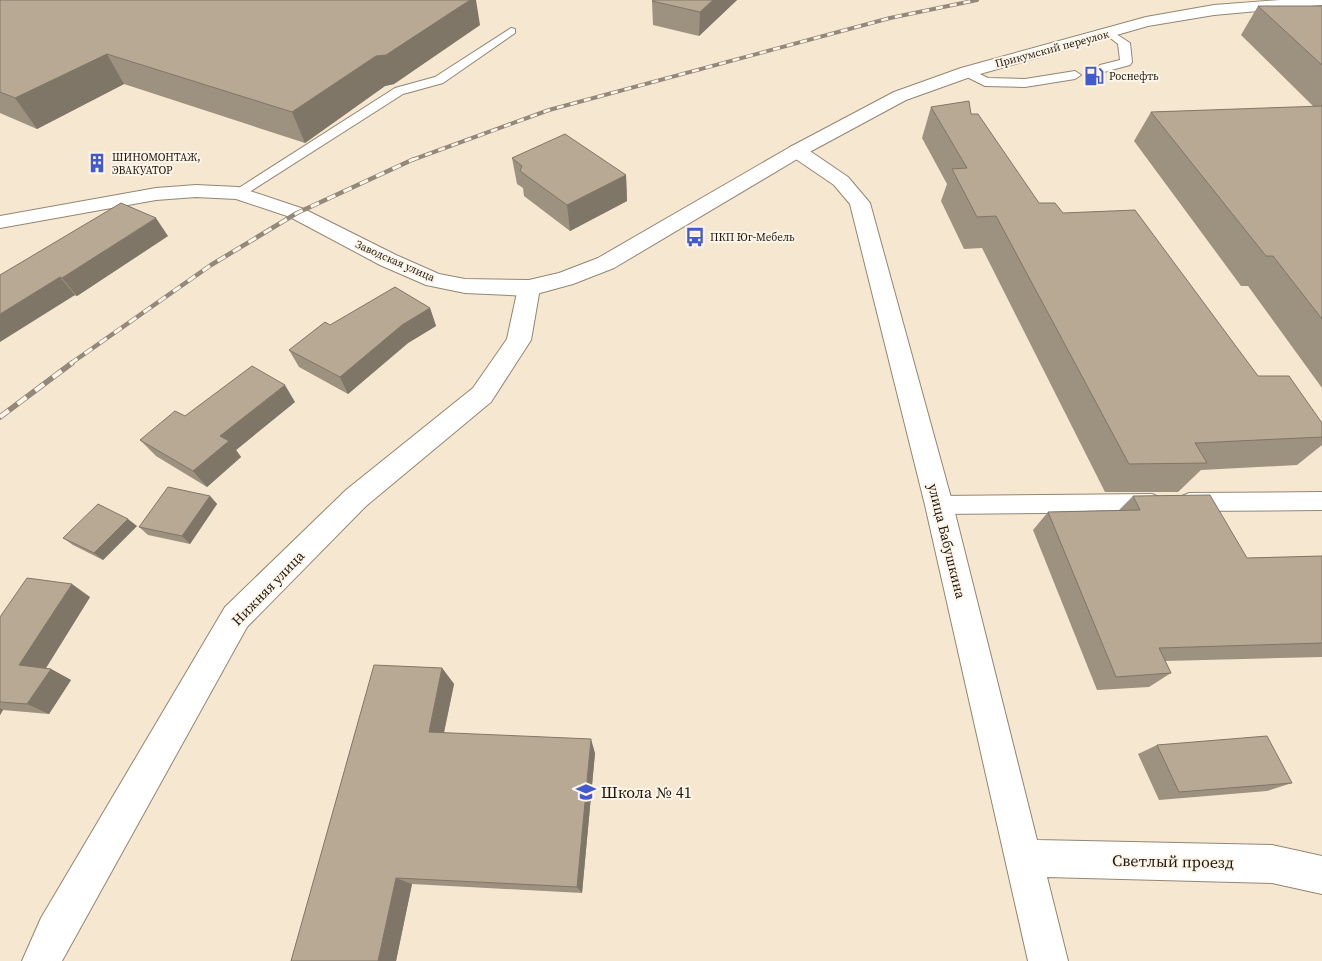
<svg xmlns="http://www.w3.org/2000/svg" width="1322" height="961" font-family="'Source Serif 4',serif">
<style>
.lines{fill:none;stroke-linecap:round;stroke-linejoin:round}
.service-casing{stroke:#938672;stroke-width:2}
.minor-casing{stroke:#938672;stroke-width:2}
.primary-casing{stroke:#938672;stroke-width:2}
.service{fill:#fff;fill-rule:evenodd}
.minor{fill:#fff;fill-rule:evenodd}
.primary{fill:#fff;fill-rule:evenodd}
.rail-far2-casing{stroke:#938879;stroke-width:4}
.rail-far1-casing{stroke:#938879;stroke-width:4.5}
.rail-casing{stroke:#938879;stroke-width:5.5}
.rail-far2{stroke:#fef5e8;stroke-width:2.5;stroke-dasharray:7;stroke-linecap:butt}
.rail-far1{stroke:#fef5e8;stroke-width:3;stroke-dasharray:9;stroke-linecap:butt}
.rail{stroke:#fef5e8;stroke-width:4;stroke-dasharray:11;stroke-linecap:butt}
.wall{fill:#9d917f}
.shaded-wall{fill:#807668}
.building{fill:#b7a994;stroke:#807668}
.labels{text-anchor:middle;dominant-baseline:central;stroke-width:4;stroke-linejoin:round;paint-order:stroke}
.far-street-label{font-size:11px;fill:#1d1810;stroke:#fef5e8}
.far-poi-label{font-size:11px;fill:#1d1810;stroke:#fef5e8;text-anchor:start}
.street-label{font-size:14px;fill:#1d1810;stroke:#fef5e8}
.near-poi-label{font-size:16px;fill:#1d1810;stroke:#fef5e8;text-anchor:start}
.near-street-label{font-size:16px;fill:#1d1810;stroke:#fef5e8}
</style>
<rect width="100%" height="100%" fill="#f6e7d1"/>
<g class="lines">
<defs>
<path id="service" d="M511 28 515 29V33L443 83 403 94 243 196H233L231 193 395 88 435 77Z
M1110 30 1130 43 1132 62 1130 65 1104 72 1100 71 1098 68 1100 65 1120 60 1118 44 1104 33Z
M967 68 988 78 1025 79 1075 71 1081 75 1075 79 1025 87 985 86 963 75 961 72 963 69Z
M1322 492V510L1189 511 1182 508 1179 502 1182 496 1189 493Z
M1152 494 1159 497 1162 503 1159 509 1152 512 939 514 932 511 929 505 932 499 939 496Z"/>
<path id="minor" d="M797 145 804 147 848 177 870 203 953 505 1037 840 1272 845 1322 856V894L1272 883 1047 877 1068 961H1028L925 505 850 204 834 185 790 155 788 151 790 147Z
M529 280 537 283 540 288 531 340 491 402 366 506 247 627 62 961H22L41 918 225 607 346 490 473 388 507 339 518 288 521 283Z"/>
<path id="primary" d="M1280 0H1322V5L1214 15 1148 26 973 76 906 100 804 155 614 268 573 284 529 296 465 293 426 285 380 265 290 217 236 199 196 197 156 200 0 228V216L156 188 196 185 238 187 304 209 396 255 439 274 465 279 529 280 559 273 598 258 790 147 894 92 961 68 1146 17 1214 5Z"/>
</defs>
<!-- service casing -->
<use href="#service" class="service-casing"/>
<!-- minor casing -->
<use href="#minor" class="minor-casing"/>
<!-- primary casing -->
<use href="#primary" class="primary-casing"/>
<!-- service -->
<use href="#service" class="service"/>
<!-- minor -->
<use href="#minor" class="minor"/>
<!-- primary -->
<use href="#primary" class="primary"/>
<defs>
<path id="rail-far2" d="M412 160 549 110 890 18 977 0"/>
<path id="rail-far1" d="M70 364 211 265 297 213 414 159"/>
<path id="rail" d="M0 417 72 363"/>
</defs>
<!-- rail-far2 casing -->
<use href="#rail-far2" class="rail-far2-casing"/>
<!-- rail-far1 casing -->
<use href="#rail-far1" class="rail-far1-casing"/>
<!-- rail casing -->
<use href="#rail" class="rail-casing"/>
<!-- rail-far2 -->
<use href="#rail-far2" class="rail-far2"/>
<!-- rail-far1 -->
<use href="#rail-far1" class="rail-far1"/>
<!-- rail -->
<use href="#rail" class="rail"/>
</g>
<!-- wall -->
<path class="wall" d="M0 0 480 25 394 84 385 86 305 143 124 84 37 129 0 113Z
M654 0H737L699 36 653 25 652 1Z
M1258 6H1322V388L1248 286H1241L1134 141 1151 112 1314 107 1241 35Z
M931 107 971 114 1039 203 1063 213 1258 376 1322 423V445L1297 465 1201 470 1178 492H1105L982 248 964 249 941 201 947 184 922 138Z
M512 158 626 175 627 201 570 231 524 196 523 188 517 184Z
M168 236 77 296 0 275Z
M430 308 436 326 408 343 348 394 299 367 289 350 330 325Z
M295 402 236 450 241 457 207 487 156 456 140 440 185 416Z
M210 496 217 504 190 544 148 535 139 527Z
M1133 496 1247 558 1322 556V657L1165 661 1171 673 1149 687 1097 690 1033 530 1048 512 1119 510Z
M137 526 103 560 73 545 63 538Z
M90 597 46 668 51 669 71 680 49 714 3 710 0 715V617Z
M442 668 454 684 444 733 595 753 582 893 412 884 396 961H291Z
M1157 745 1292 783 1267 791 1159 800 1138 754Z"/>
<!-- shaded-wall -->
<path class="shaded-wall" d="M470 0H476L480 25 394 84 385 86 305 143 292 112 376 56Z
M713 0H737L699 36 700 12Z
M107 54 124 84 37 129 15 98Z
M626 175 627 201 570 231 567 205Z
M156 218 168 236 77 296 62 278Z
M60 277 75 295 0 342V314Z
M430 308 436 326 408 343 348 394 340 377 402 325Z
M285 385 295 402 236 450 241 457 207 487 193 471 220 436Z
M210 496 217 504 190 544 182 536Z
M128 519 137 526 103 560 94 553Z
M72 584 90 597 41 676 19 665Z
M442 668 454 684 441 746 429 732Z
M51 669 71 680 49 714 27 704Z
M0 708 3 710 0 715Z
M591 739 595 753 582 893 577 887Z
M396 878 412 884 396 961H378Z"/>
<!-- building -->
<path class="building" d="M0 0H470L386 55 376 56 292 112 107 54 15 98 0 92Z
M654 0H713L700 12 652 1Z
M1258 6H1322V65Z
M969 101 971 114H978L1039 203H1055L1063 213 1135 210 1258 376H1289L1322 423V437L1195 443 1207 463 1129 464 996 216 977 217 952 169 967 168 931 107Z
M1322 106V319L1273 256H1266L1151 112Z
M565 134 626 175 567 205 520 171 522 166 512 158Z
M121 203 156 218 62 278 60 277 0 314V275Z
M395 287 430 308 402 325 340 377 289 350 325 322 330 325Z
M252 366 285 385 220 436 229 441 193 471 140 440 175 411 185 416Z
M168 487 210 496 182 536 139 527Z
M1210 495 1247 558 1322 556V643L1159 648 1171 673 1116 677 1048 512 1140 510 1133 496Z
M98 504 128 519 94 553 63 538Z
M27 578 72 584 19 665 51 669 27 704 0 702V617Z
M374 665 442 668 429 732 591 739 577 887 396 878 378 961H291Z
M1267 736 1292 783 1179 792 1157 745Z"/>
<!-- icons -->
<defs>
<symbol id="fuel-bare" viewBox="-9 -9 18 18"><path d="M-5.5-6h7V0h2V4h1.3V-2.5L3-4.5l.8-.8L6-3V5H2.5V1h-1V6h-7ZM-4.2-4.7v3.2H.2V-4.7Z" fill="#435ace" stroke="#fef5e8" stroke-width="2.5" paint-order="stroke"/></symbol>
<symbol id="building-bare" viewBox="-9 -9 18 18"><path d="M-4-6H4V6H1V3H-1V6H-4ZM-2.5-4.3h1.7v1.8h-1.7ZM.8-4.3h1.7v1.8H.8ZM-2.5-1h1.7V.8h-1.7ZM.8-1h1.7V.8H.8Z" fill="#435ace" stroke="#fef5e8" stroke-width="2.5" paint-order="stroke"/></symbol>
<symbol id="bus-bare" viewBox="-9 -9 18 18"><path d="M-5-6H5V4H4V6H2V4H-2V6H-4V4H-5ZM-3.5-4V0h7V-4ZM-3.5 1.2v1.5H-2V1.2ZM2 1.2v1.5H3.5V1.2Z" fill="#435ace" stroke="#fef5e8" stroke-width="2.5" paint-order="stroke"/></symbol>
<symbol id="school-bare" viewBox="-9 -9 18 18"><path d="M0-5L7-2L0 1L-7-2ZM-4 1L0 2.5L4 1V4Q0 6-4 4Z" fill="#435ace" stroke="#fef5e8" stroke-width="2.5" paint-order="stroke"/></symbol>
</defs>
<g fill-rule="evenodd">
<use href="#fuel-bare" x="1080" y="62" width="28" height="28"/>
<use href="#building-bare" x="83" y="149" width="28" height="28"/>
<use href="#bus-bare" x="681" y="223" width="28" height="28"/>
<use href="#school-bare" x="572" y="778" width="28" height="28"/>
</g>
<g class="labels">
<!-- far-street labels -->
<g class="far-street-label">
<text transform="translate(1052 49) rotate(-15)">Прикумский переулок</text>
<text transform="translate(395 261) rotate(24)">Заводская улица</text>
</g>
<!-- far-poi labels -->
<g class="far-poi-label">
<text x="1109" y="76">Роснефть</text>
<text x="112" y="157">ШИНОМОНТАЖ,<tspan x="112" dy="13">ЭВАКУАТОР</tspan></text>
<text x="710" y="237">ПКП Юг-Мебель</text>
</g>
<!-- street labels -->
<g class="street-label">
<text transform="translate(947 541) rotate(76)">улица Бабушкина</text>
<text transform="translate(268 588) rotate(-46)">Нижняя улица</text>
</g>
<!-- near-poi labels -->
<g class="near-poi-label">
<text x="601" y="792">Школа № 41</text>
</g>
<!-- near-street labels -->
<g class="near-street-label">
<text transform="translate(1173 861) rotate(1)">Светлый проезд</text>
</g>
</g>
</svg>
